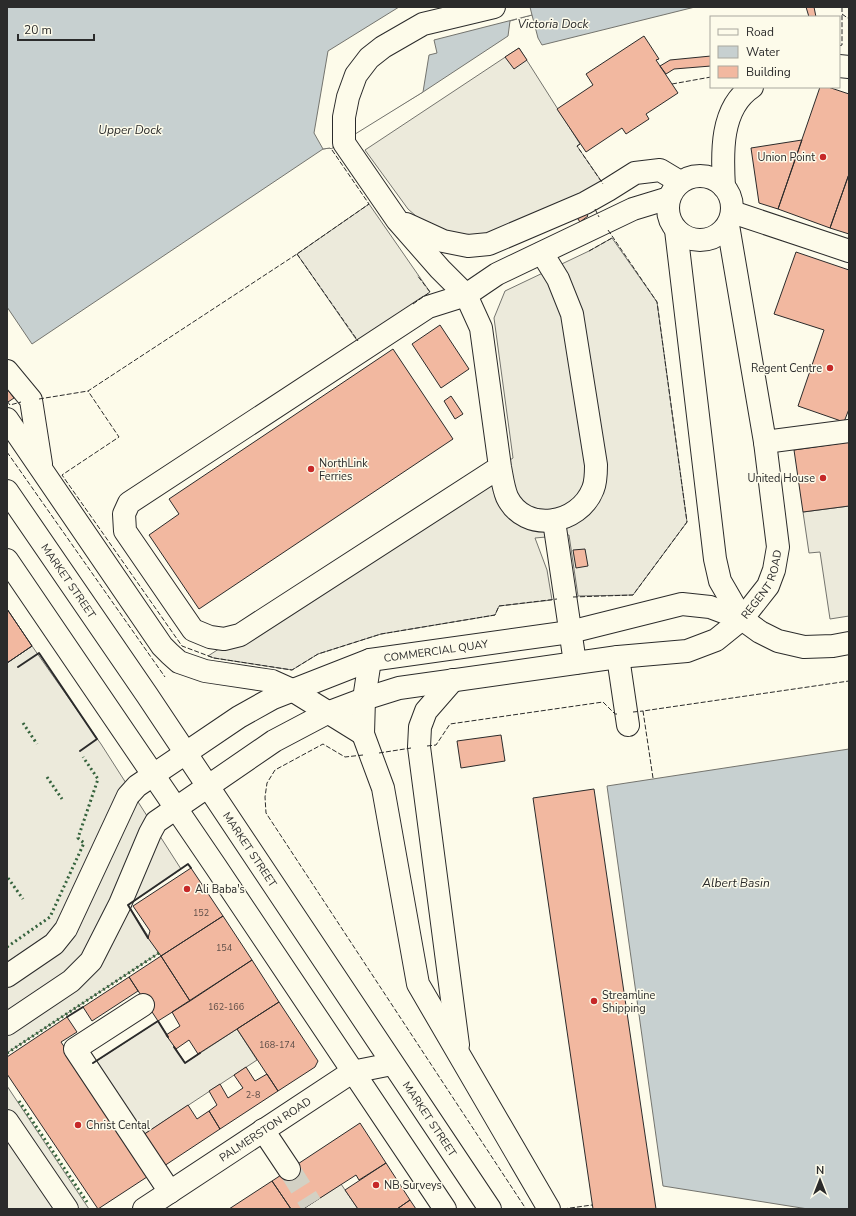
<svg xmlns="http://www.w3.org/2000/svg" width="856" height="1216" font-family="'Nunito Sans',sans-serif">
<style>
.parking{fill:#eceadb;stroke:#74746e}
.water{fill:#c7d0d0;stroke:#74746e}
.pier{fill:#fdfbea;stroke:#74746e}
.building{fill:#f2b8a0;stroke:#2b2b2b}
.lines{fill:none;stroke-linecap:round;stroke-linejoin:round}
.minor-tunnel{stroke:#d3d1c4;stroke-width:22;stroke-dasharray:22 11;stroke-linecap:butt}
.minor-casing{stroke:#2b2b2b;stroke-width:24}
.major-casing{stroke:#2b2b2b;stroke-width:24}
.minor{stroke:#fdfbea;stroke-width:22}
.major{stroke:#fdfbea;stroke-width:22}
.hedge{stroke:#34623c;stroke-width:3;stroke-dasharray:2 3;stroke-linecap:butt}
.fence{stroke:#2b2b2b;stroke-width:1;stroke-dasharray:5 2;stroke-linecap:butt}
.wall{stroke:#2b2b2b;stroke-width:2}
.poi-dot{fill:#c62828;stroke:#fdfbea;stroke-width:1.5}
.labels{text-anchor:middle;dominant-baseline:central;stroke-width:3;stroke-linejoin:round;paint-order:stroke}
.number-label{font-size:9px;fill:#5d4e48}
.poi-label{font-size:11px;fill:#2b2b2b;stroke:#fdfbea;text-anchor:start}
.street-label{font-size:11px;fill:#2b2b2b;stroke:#fdfbea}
.water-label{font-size:12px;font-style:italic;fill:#2b2b2b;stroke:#fdfbea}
</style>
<rect width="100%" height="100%" fill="#fdfbea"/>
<!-- parking -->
<path class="parking" d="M519 48 580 144 577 146 604 185 499 233 470 238 425 224 408 209 365 150Z
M369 204 430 292 358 342 297 254Z
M612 238 657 302 687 522 633 595 578 596 569 535 535 538 547 570 552 600 499 606 495 615 381 634 318 654 292 670 214 658 208 656 513 458 494 318 505 291 589 251Z
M849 506V616L830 619 820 552 809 553 803 512Z
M32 646 101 744 181 869 128 905 159 953 7 1053V663Z
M158 1021 185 1063 237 1029 257 1060 140 1137 92 1064Z
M7 1086 89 1209H7Z
M341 1184 358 1209H303Z"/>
<!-- water -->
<path class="water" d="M7 7H695L542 45 538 38 532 15 510 21 508 36 423 92 330 148 323 149 32 344 7 307Z
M849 749V1209H808L663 1186 607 786Z"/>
<!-- pier -->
<path class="pier" d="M399 7H530L532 15 434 40 437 53 429 55 423 92 331 149 330 148 323 149 314 133 328 51Z"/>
<!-- building -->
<path class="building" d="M806 7H814L816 17H809Z
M644 36 659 59 656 60 678 93 646 114 649 119 626 134 622 128 586 152 557 109 593 85 586 74Z
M519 48 527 60 514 69 505 57Z
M711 56V66L674 69 666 74 660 66 670 60Z
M820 87H828L849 94V174L830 228 778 209Z
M802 140 778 209 759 203 751 148Z
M849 174V234L830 228Z
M584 211 588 216 580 222 576 216Z
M796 252 849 270V409L844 422 798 406 824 330 774 314Z
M440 325 469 369 441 388 412 344Z
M393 349 453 439 199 609 149 535 179 514 169 499Z
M7 389 14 398 8 402 7 400Z
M451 396 463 414 455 419 444 401Z
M849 442V506L803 512 794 450Z
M585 549 588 566 576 568 573 550Z
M7 609 32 646 7 663Z
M7 609 32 646 7 663Z
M501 735 505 761 461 768 457 741Z
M594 789 656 1209H593L533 798Z
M191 868 223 916 161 956 148 938 150 931 133 906Z
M223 916 252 960 190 1001 161 956Z
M161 956 190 1001 158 1021 129 977Z
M252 960 279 1002 198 1054 189 1040 176 1049 166 1035 180 1026 172 1012Z
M129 977 138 991 92 1021 83 1007Z
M279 1002 318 1061 315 1067 278 1091 237 1029Z
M67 1017 77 1032 61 1042 150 1175 98 1209 7 1074V1057Z
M246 1067 255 1081 267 1074 278 1091 220 1129 209 1111 217 1105 209 1091 220 1084 228 1098 243 1088 234 1075Z
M188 1105 197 1119 209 1111 220 1129 161 1168 140 1137Z
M360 1123 386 1163 359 1180 356 1175 303 1209H291L272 1181Z
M386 1163 410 1200 397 1209H358L345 1190Z
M272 1181 291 1209H229Z
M410 1200 416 1209H397Z"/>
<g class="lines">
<!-- minor-tunnel -->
<path class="minor-tunnel" d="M289 1169 311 1204"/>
<defs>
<g id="minor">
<path d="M494 7 423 24 383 47 369 58 356 75 348 97 344 117V143L397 220 440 269 466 295 497 274 633 209 669 198"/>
<path d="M839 66 849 67"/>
<circle cx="700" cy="208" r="32"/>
<path d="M724 187C722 154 720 108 752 87"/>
<path d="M732 212 849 251"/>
<path d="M406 224 443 241 468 246 489 244 585 203 608 190 635 173 660 170 680 182"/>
<path d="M676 230 715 559 720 581 742 619"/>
<path d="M7 371 31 400 41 464"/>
<path d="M7 419 162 646 170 654 179 662 205 671 272 681 292 690 363 734"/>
<path d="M765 442 849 431"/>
<path d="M500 467 240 635 224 639 210 637 193 630 125 531 124 514 129 503 428 307 466 295 481 328 500 467C502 477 503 487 507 497 525 534 579 525 593 489 596 482 596 473 596 465L572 314 558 279 542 253"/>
<path d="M554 521 575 663"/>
<path d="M618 657 628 725"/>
<path d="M370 660 364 699 363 734 383 788 418 984 549 1209"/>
<path d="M453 680 426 711 420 727 419 747 458 1045"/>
<path id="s1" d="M7 976 54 944 66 929 128 796 137 786 239 717 273 698 370 660 570 632 682 604 710 607 742 619 760 632 778 641 804 647 833 646 849 643"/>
<path d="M143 1005 75 1049 170 1192"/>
<path id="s2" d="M7 1024 71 981 91 961 120 904 150 833 156 822 274 741 327 713 364 699 399 688 618 657 687 651 716 640 742 619 768 586 774 570 778 547 765 442 728 225"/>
<path d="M7 1121 67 1209"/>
<path d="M263 1130 289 1169"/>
<path id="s3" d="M144 1209 352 1072 392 1064"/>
</g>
<g id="major">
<path id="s4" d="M7 491 147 695 490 1209"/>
<path d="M7 560 216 867 445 1209"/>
</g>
</defs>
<!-- minor casing -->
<use href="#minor" class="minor-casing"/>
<!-- major casing -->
<use href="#major" class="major-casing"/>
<!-- minor -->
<use href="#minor" class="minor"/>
<!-- major -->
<use href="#major" class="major"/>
<!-- hedge -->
<path class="hedge" d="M23 723 37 744
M47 777 62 799
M8 878 23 899
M7 947 50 917 84 843 78 838 98 779 83 757
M7 1053 159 953
M19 1101 87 1202"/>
<!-- fence -->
<path class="fence" d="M842 7V14L849 19
M839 46 842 45V14
M672 84 711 77
M580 144 577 146 603 184
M332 150 369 204 297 254 88 391 119 437 62 475 182 646 214 658 292 670 318 654 381 634 495 615 499 606 557 599
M595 209 599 217
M589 251 612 238
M297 254 358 341
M413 304 430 292 417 275
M39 399 88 391
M7 401 10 405 21 402
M7 452 165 677
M573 597 633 595 687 522 657 302 608 230
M633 712 643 711
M427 746 436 745 450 724 603 702 615 714H617
M379 753 411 748
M363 755 345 757 323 744 275 770 267 783 265 797 266 813 526 1209
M653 778 643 711 849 681
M563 1209 592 1205"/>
<!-- wall -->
<path class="wall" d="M18 667 39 653 97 739 80 751
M148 938 128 905 188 864 191 868
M67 1017 83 1007
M174 1047 185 1063 200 1053
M93 1063 158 1021 168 1037"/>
</g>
<!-- markers -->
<g class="poi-dot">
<circle cx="823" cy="157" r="4"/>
<circle cx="830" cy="368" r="4"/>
<circle cx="311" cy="469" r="4"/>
<circle cx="823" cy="478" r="4"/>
<circle cx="187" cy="889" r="4"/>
<circle cx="594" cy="1001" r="4"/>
<circle cx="78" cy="1125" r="4"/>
<circle cx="376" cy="1185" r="4"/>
</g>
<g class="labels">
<!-- number labels -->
<g class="number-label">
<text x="201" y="913">152</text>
<text x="224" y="948">154</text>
<text x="226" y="1007">162-166</text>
<text x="277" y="1045">168-174</text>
<text x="253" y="1095">2-8</text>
</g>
<!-- poi labels -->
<g class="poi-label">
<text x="815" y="157" text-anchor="end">Union Point</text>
<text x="822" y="368" text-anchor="end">Regent Centre</text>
<text x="319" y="463">NorthLink<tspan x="319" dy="13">Ferries</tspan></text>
<text x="815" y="478" text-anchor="end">United House</text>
<text x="195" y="889">Ali Baba's</text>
<text x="602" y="995">Streamline<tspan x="602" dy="13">Shipping</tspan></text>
<text x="86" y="1125">Christ Cental</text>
<text x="384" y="1185">NB Surveys</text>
</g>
<!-- street labels -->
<g class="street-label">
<text stroke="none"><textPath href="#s4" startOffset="109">MARKET STREET</textPath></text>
<text stroke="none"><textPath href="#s2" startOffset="934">REGENT ROAD</textPath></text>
<text stroke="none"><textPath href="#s1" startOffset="569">COMMERCIAL QUAY</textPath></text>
<text stroke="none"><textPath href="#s4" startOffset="433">MARKET STREET</textPath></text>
<text stroke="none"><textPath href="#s4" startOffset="757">MARKET STREET</textPath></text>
<text stroke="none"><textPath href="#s3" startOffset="145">PALMERSTON ROAD</textPath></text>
</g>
<!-- water labels -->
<g class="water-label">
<text x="553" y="24">Victoria Dock</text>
<text x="130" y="130">Upper Dock</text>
<text x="736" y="883">Albert Basin</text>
</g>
</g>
<!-- border -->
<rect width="856" height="1216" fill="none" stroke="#2b2b2b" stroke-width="16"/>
<!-- legend -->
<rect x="710" y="16" width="130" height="72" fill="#fdfbea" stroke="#a9a89e"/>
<rect x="718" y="29" width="20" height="6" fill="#fdfbea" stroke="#a9a89e"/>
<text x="746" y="36" font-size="12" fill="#2b2b2b">Road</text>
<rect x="718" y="46" width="20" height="12" fill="#c7d0d0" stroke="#a9a89e"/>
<text x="746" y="56" font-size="12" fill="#2b2b2b">Water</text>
<rect x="718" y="66" width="20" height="12" fill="#f2b8a0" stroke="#a9a89e"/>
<text x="746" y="76" font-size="12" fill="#2b2b2b">Building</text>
<!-- north arrow -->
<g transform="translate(820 1180)" stroke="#fdfbea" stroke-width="3" paint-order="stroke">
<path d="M0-3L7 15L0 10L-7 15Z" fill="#2b2b2b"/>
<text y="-6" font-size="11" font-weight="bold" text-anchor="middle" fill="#2b2b2b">N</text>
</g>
<!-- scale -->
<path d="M18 34v6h76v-6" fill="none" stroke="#2b2b2b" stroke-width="2"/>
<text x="24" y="34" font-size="12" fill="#2b2b2b" stroke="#fdfbea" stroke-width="3" paint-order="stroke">20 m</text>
</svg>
